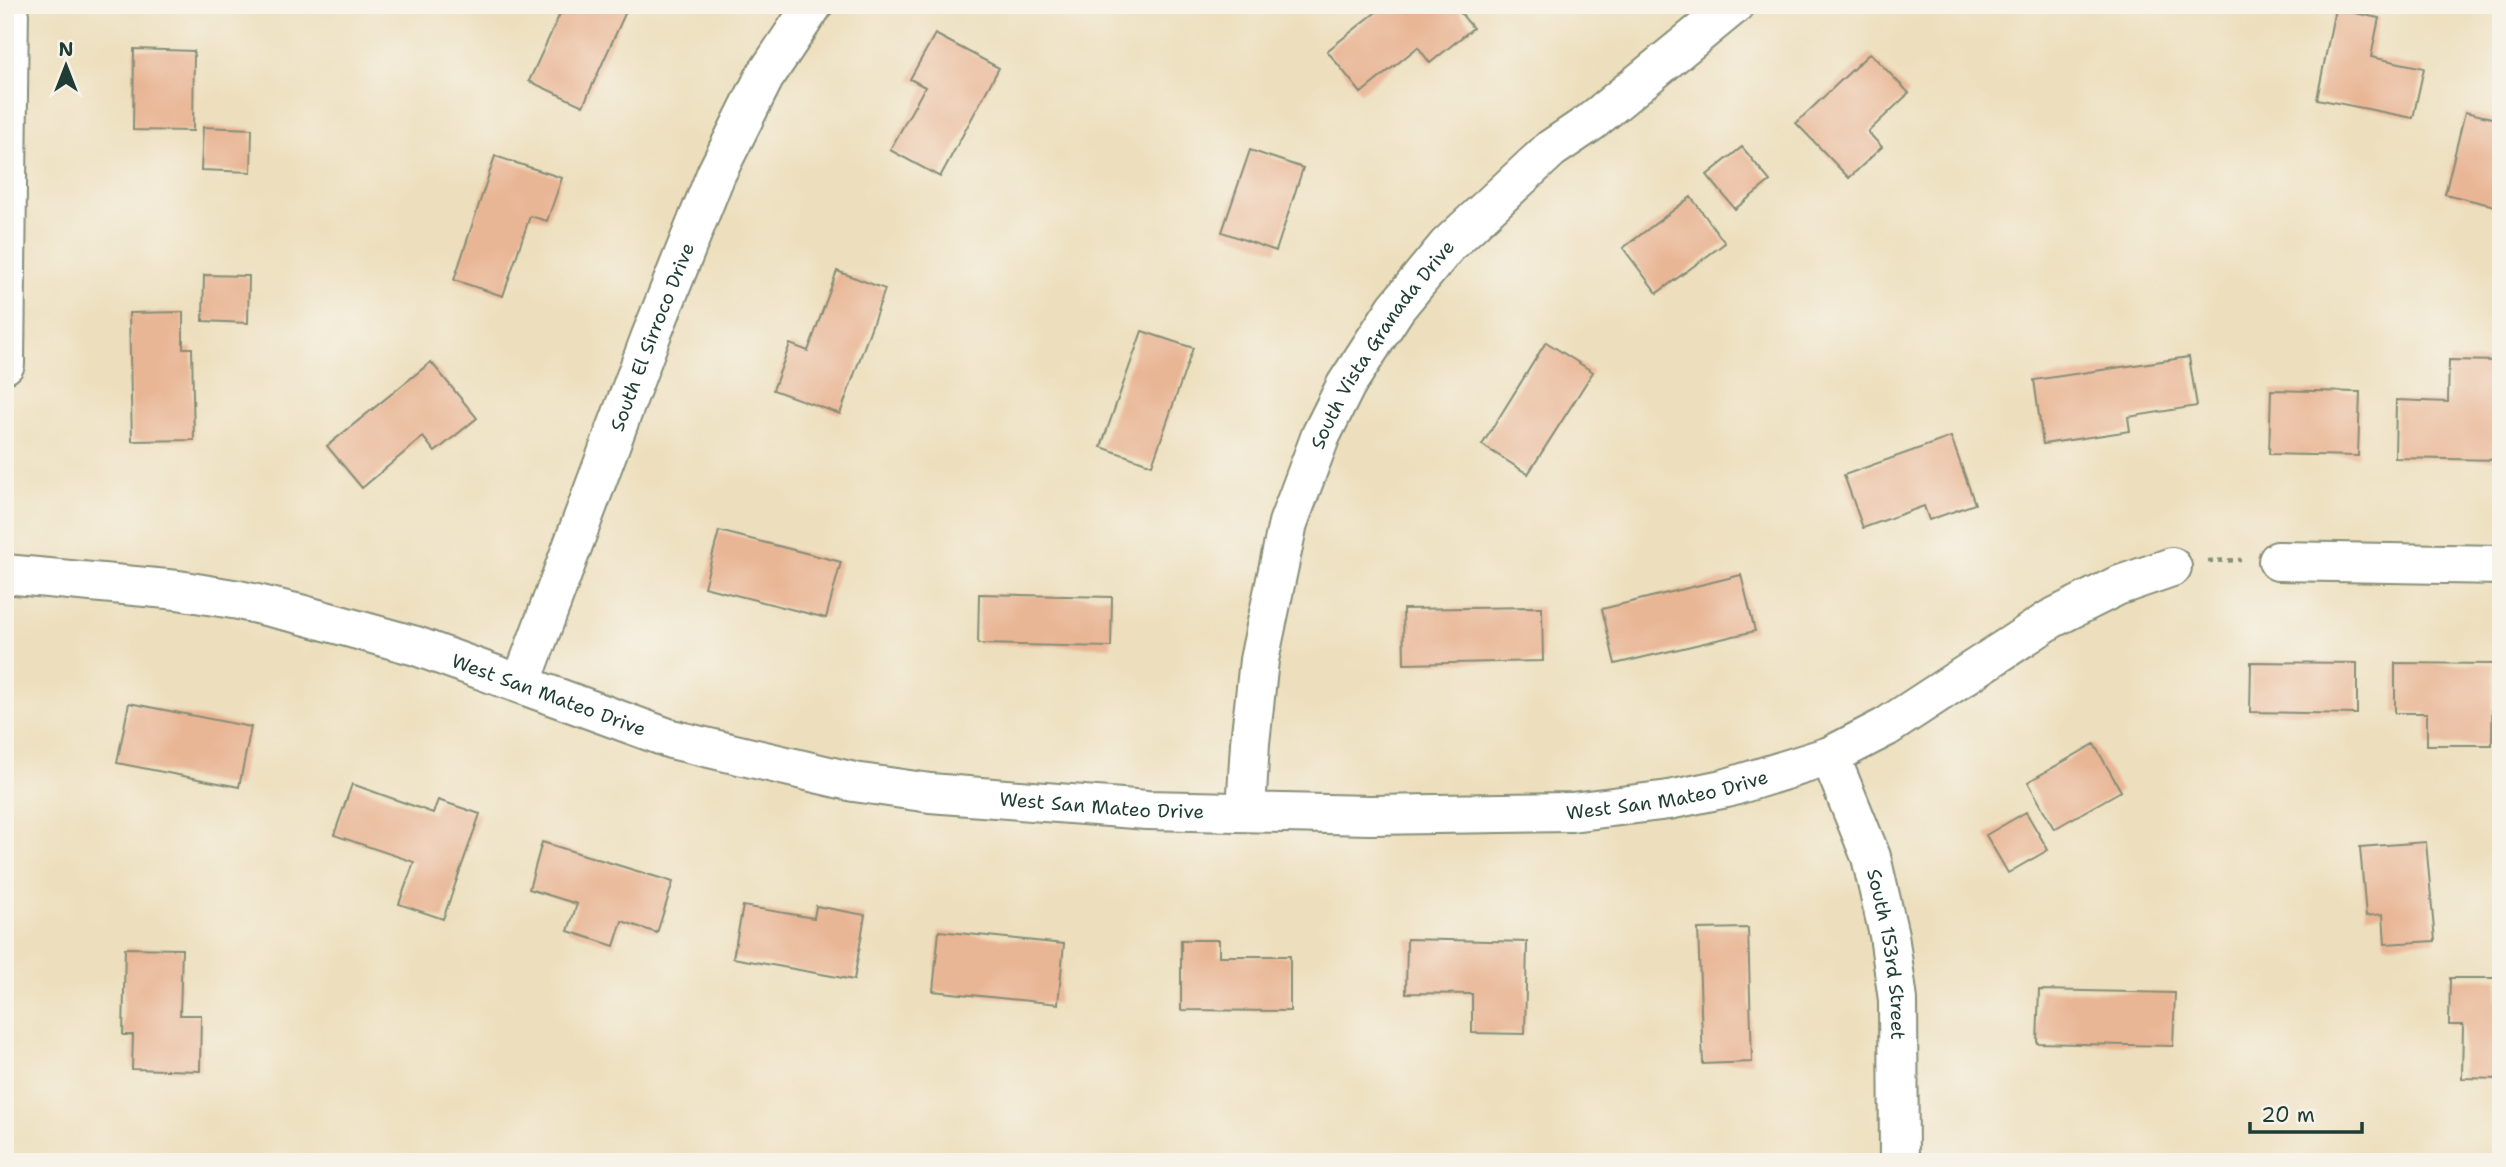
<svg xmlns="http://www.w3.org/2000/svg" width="2506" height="1167" font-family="'Shantell Sans',sans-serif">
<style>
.building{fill:#e9b695}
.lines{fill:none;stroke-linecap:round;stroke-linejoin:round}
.minor-casing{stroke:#868e78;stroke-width:42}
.major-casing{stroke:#868e78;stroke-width:42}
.path{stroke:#868e78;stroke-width:4.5;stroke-dasharray:5 5;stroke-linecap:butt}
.minor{stroke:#fff;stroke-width:38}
.major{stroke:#fff;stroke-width:38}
.labels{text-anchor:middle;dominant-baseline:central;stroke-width:5;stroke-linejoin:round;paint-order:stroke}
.street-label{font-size:19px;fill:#1f3d34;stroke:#f7f3e8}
</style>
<rect width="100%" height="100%" fill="#f7f3e8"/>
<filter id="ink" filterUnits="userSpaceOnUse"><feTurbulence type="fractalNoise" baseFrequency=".0143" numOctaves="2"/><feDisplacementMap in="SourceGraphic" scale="14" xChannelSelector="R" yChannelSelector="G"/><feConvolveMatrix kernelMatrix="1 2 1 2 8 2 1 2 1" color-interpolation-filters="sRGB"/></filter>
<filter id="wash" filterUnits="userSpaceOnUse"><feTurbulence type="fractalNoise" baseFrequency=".00686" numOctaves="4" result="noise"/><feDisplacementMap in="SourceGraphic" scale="28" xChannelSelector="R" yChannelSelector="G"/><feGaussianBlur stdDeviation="1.57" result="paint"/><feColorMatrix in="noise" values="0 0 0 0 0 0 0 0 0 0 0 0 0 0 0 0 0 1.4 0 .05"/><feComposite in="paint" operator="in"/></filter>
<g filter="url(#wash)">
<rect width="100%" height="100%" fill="#eddfbd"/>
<g id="blocks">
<!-- building -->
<path class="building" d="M564 5H629L583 106 529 81Z
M1385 5H1402L1407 11 1415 5H1454L1473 28 1430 63 1418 47 1361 93 1327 51Z
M2335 9 2379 18 2371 57 2424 68 2413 118 2317 99Z
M935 34 999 68 940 177 890 150 925 87 910 79Z
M134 49 194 51 193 131 133 130Z
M1870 53 1909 93 1868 132 1882 147 1849 178 1796 123Z
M2465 112 2501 120V194H2498L2495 206 2445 194Z
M203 127 252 129 251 172 201 170Z
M1742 147 1770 181 1735 209 1707 175Z
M1250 150 1303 168 1276 251 1222 232Z
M495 156 562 178 547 221 530 216 503 296 454 280Z
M1691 197 1725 243 1657 293 1623 248Z
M837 271 885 289 840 414 773 390 790 344 808 351Z
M204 275 249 276 248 323 203 321Z
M183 312V348H192L194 440 132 441 129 313Z
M1142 331 1193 348 1152 465 1101 447Z
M1546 342 1593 372 1528 474 1482 445Z
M2189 357 2197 406 2128 417 2130 431 2043 444 2034 380Z
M2449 360 2501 361V460L2395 458 2396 400 2448 402Z
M431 362 477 418 435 452 423 437 362 488 327 446Z
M2271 390 2360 392 2358 456 2269 454Z
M1951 437 1975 504 1929 520 1924 506 1863 528 1844 475Z
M719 531 841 562 826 618 704 587Z
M1741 575 1755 631 1615 664 1602 609Z
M979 594 1112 597 1111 647 978 644Z
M1542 607 1543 661 1404 664 1403 609Z
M2251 662 2357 663V714L2250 712Z
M2395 663 2493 664 2492 745H2427V713H2395Z
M129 703 251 727 239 787 117 763Z
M2094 744 2121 791 2054 829 2028 782Z
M352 784 433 813 438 800 480 814 443 919 399 904 414 862 334 835Z
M2026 812 2048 850 2008 873 1986 835Z
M542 842 673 882 657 933 622 921 614 946 568 931 577 904 529 889Z
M2426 842 2435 941 2385 944 2383 914 2366 916 2360 847Z
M743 906 814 918 816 906 865 915 854 980 733 958Z
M1748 928 1752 1062 1703 1064 1698 929Z
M939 931 1064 944 1058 1004 933 991Z
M1407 939 1527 942 1525 1034 1472 1033V994L1406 993Z
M1181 940H1219V956H1290V1011L1181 1010Z
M125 948 182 949 180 1015H201L200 1071 132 1069 133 1035H123Z
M2450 978H2498L2497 1014H2501V1079L2462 1078 2463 1025H2449Z
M2039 990 2175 993 2173 1046 2037 1043Z"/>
</g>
</g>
<g filter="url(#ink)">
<use href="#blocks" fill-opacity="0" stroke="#868e78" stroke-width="2"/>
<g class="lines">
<defs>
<g id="minor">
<path d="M2278 561 2501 565"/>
<path id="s1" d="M5 574 178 590 239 600 300 614 416 646 671 739 854 782 930 793 1147 810 1370 815 1571 812 1669 800 1727 788 1830 756 1886 727 2051 619 2117 586 2172 567"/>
<path id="s2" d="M521 684 651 336 716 174 764 78 813 5"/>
<path id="s3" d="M1830 756 1871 857 1889 935 1898 1000 1899 1162"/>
<path id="s4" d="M1246 811 1250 743 1259 660 1288 523 1321 435 1346 385 1396 308 1447 246 1551 149 1591 122 1734 5"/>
</g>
<path id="major" d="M5 364 9 5"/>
</defs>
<!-- minor casing -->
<use href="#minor" class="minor-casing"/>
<!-- major casing -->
<use href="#major" class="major-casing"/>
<!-- path -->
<path class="path" d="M2208 561 2241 560"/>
<!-- minor -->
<use href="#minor" class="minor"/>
<!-- major -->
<use href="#major" class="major"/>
</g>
</g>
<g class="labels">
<!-- street labels -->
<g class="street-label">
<text stroke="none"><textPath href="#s2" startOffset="371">South El Sirroco Drive</textPath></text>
<text stroke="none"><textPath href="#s4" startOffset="495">South Vista Granada Drive</textPath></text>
<text stroke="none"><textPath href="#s1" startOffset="560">West San Mateo Drive</textPath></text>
<text stroke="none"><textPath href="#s1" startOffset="1694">West San Mateo Drive</textPath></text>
<text stroke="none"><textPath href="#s1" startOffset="1127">West San Mateo Drive</textPath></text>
<text stroke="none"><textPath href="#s3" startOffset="208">South 153rd Street</textPath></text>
</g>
</g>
<!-- margin -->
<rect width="2506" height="1167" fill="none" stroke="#f7f3e8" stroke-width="28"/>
<!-- north arrow -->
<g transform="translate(66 66)" stroke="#f7f3e8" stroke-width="5" paint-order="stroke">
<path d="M0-5L12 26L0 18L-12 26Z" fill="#1f3d34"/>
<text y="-10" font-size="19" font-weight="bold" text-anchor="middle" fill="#1f3d34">N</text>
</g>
<!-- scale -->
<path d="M2250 1122v10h112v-10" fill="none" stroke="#1f3d34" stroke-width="3.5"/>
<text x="2261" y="1122" font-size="21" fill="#1f3d34" stroke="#f7f3e8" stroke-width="5" paint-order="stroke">20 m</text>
</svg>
